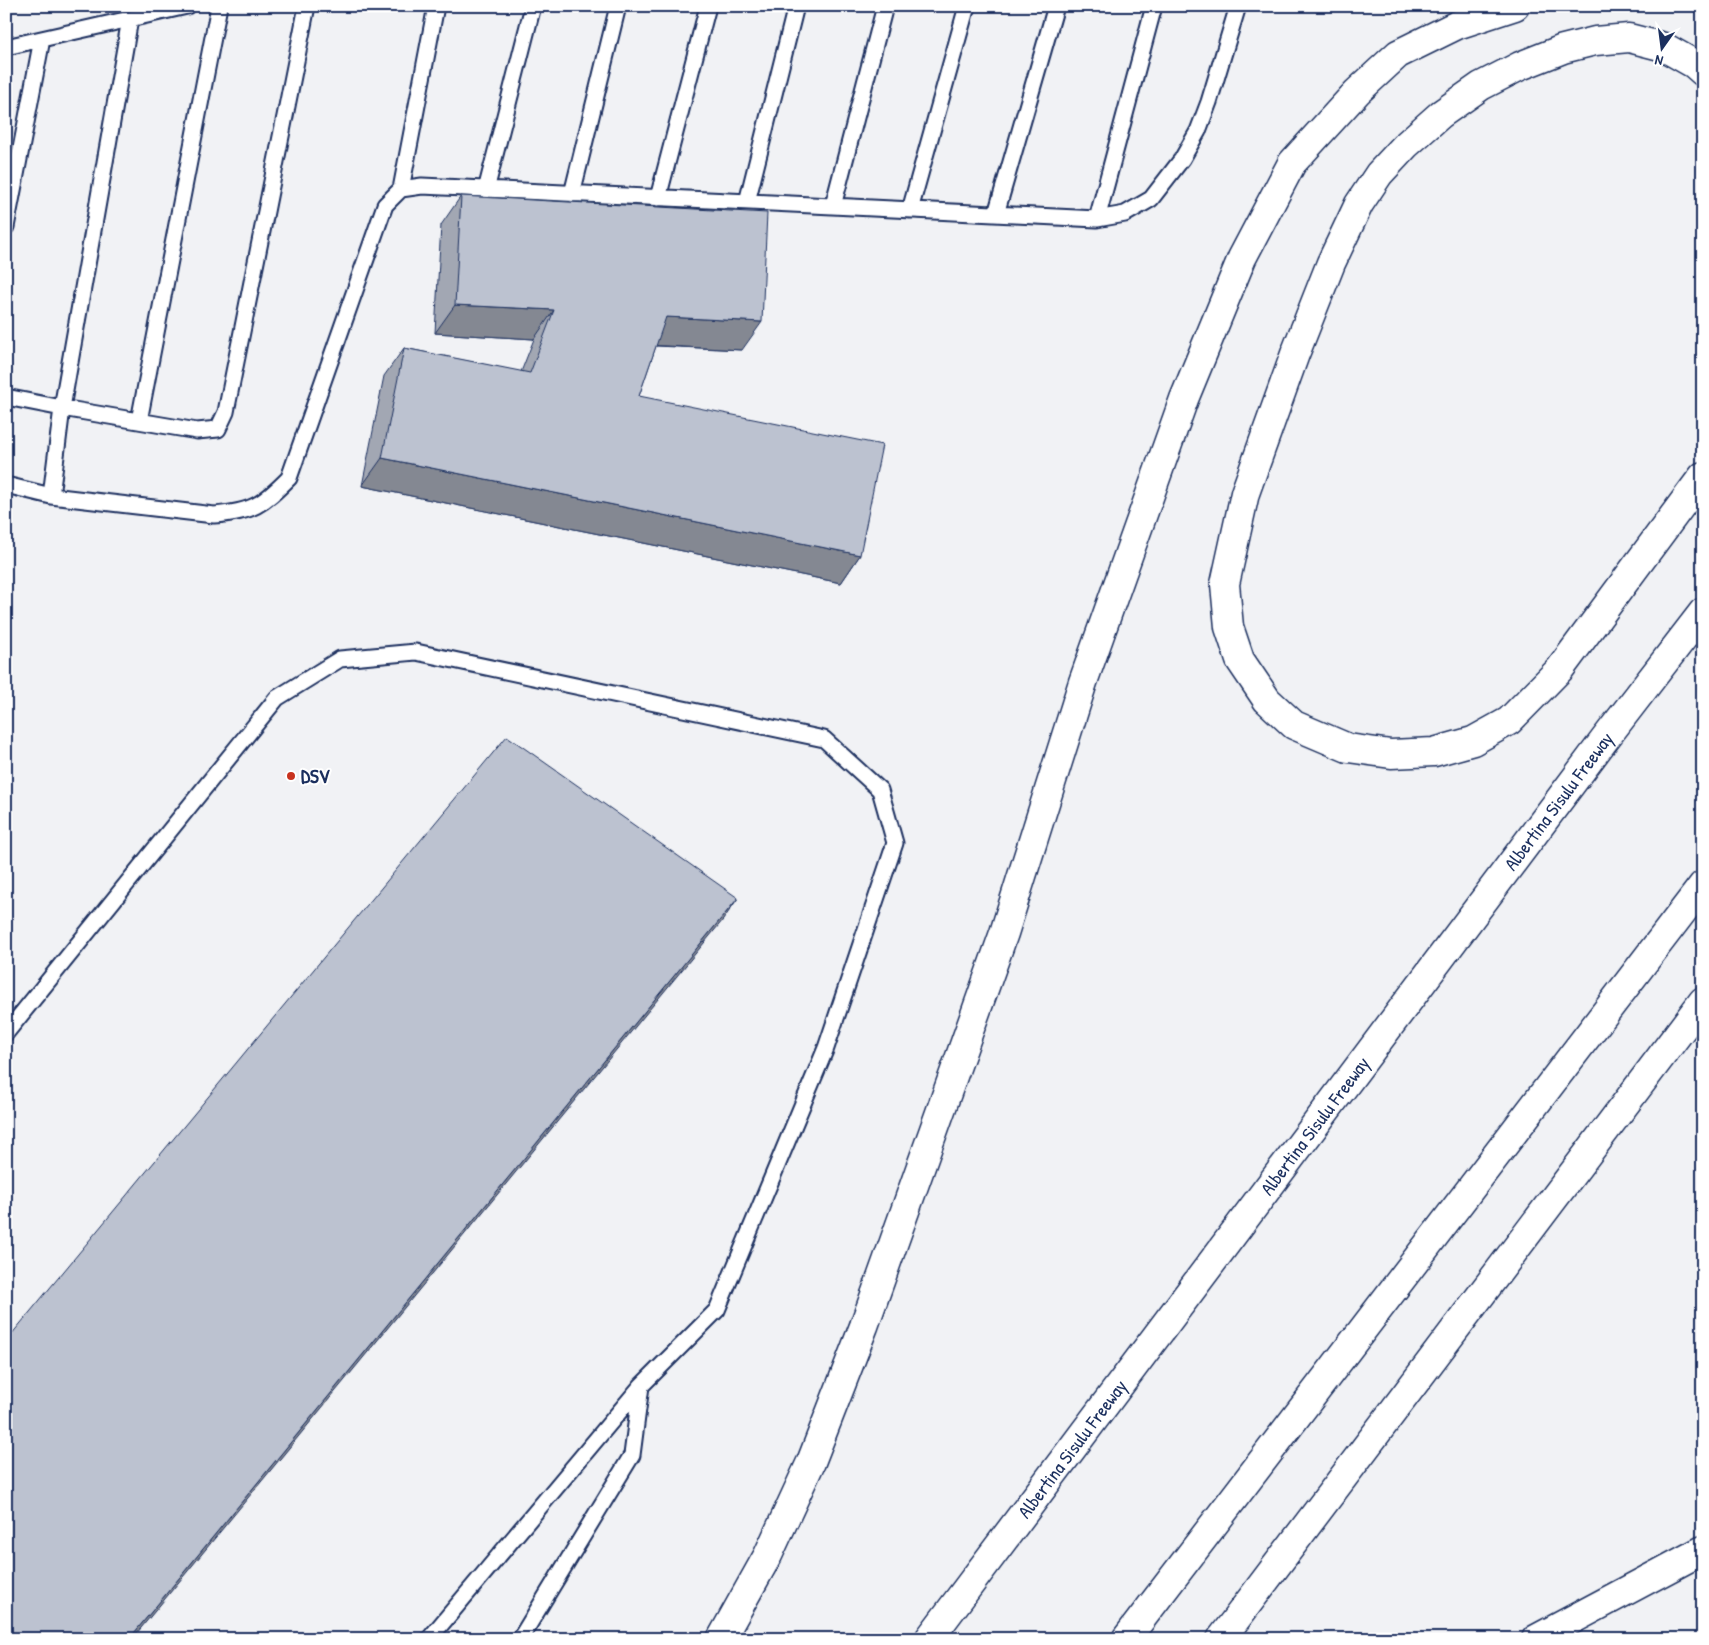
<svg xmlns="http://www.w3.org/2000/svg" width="1709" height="1645" font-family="'Patrick Hand',sans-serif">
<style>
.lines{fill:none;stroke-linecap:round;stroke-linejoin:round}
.lane-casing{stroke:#1b2f5e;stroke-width:19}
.highway-casing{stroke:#1b2f5e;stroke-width:31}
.lane{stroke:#fff;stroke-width:15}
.highway{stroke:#fff;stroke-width:28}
.wall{fill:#a2a7b3;stroke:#1b2f5e}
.shaded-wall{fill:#848892;stroke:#1b2f5e}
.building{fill:#bcc2d0;stroke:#1b2f5e}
.poi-dot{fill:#c8321e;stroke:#fff;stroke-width:2}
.labels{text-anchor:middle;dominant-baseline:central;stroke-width:4;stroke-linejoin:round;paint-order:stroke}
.poi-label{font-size:19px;font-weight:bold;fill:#1b2f5e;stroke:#fff;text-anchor:start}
.street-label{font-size:19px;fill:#1b2f5e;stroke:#fff}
</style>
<rect width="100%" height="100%" fill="#f1f2f5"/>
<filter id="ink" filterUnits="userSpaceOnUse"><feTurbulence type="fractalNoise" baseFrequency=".02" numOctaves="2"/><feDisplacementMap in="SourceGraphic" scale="10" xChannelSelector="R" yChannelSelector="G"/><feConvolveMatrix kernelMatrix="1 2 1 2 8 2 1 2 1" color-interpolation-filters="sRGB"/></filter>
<g filter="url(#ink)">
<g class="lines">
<defs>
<path id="lane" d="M6 47 187 6
M401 189 436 6
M486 190 533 6
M572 194 618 6
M658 198 708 6
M747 202 796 6
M833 206 885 6
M910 210 967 6
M996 214 1056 6
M1097 219 1154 6
M6 227 42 39
M6 397 62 408 197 431 218 429 226 412 307 6
M139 421 219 6
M6 485 51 496 214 515C253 512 262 505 289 478L385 205 401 189 422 186 1097 219 1125 214 1151 199 1182 159 1198 131 1209 102 1238 6
M51 496 62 408 130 19
M6 1033 277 698 340 659 416 652 824 739 880 790 895 843 826 1048 717 1310 641 1386 429 1639
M520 1639 632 1455 641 1386"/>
<g id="highway">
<path d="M1703 72 1694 64 1664 47 1629 38 1595 41 1563 49 1520 66 1481 86 1441 114 1406 145 1379 174 1359 204 1331 263 1295 354 1245 493 1225 584 1229 627 1240 660 1267 700 1294 725 1348 748 1391 754 1434 752 1473 741 1509 721 1560 669 1703 476"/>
<path d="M721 1639 768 1555 811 1462 864 1326 1004 933 1083 682 1184 399 1242 258 1292 163 1357 92 1398 54 1457 25 1515 6"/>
<path id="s1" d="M929 1639 1605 739 1703 612"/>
<path d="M1126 1639 1703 885"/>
<path d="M1221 1639 1703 1001"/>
<path d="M1536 1639 1703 1550"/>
</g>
</defs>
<!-- lane casing -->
<use href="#lane" class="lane-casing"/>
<!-- highway casing -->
<use href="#highway" class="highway-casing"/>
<!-- lane -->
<use href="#lane" class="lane"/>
<!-- highway -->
<use href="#highway" class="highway"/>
</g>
<!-- wall -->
<path class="wall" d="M461 196 742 350 656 346 639 396 860 555 841 583 362 486 384 376 404 348 521 372 534 339 435 333 441 225Z"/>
<!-- shaded-wall -->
<path class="shaded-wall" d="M455 305 554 310 534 339 435 333Z
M666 317 762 322 742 350 646 345Z
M382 458 860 555 841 583 362 486Z
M738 898 723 920 132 1639H129Z"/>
<!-- building -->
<path class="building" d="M461 196 767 213 762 322 666 317 639 396 882 445 860 555 382 458 404 348 530 373 554 310 455 305Z
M507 736 738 898 129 1639H6V1341Z"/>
</g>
<!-- markers -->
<circle class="poi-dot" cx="291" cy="776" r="5"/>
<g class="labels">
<!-- poi labels -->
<g class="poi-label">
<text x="301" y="776">DSV</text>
</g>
<!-- street labels -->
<g class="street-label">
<text stroke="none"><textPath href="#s1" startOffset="1048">Albertina Sisulu Freeway</textPath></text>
<text stroke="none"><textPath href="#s1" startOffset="642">Albertina Sisulu Freeway</textPath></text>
<text stroke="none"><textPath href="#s1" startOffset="238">Albertina Sisulu Freeway</textPath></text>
</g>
</g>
<!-- margin -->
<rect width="1709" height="1645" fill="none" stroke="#fff" stroke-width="25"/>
<rect x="12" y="12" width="1684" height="1620" fill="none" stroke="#1b2f5e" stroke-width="2" filter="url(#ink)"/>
<!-- north arrow -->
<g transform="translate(1662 48) rotate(194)" stroke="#ffffff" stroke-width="4" paint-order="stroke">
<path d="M0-4L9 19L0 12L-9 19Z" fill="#1b2f5e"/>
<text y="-8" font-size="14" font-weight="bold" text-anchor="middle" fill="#1b2f5e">N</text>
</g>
</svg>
